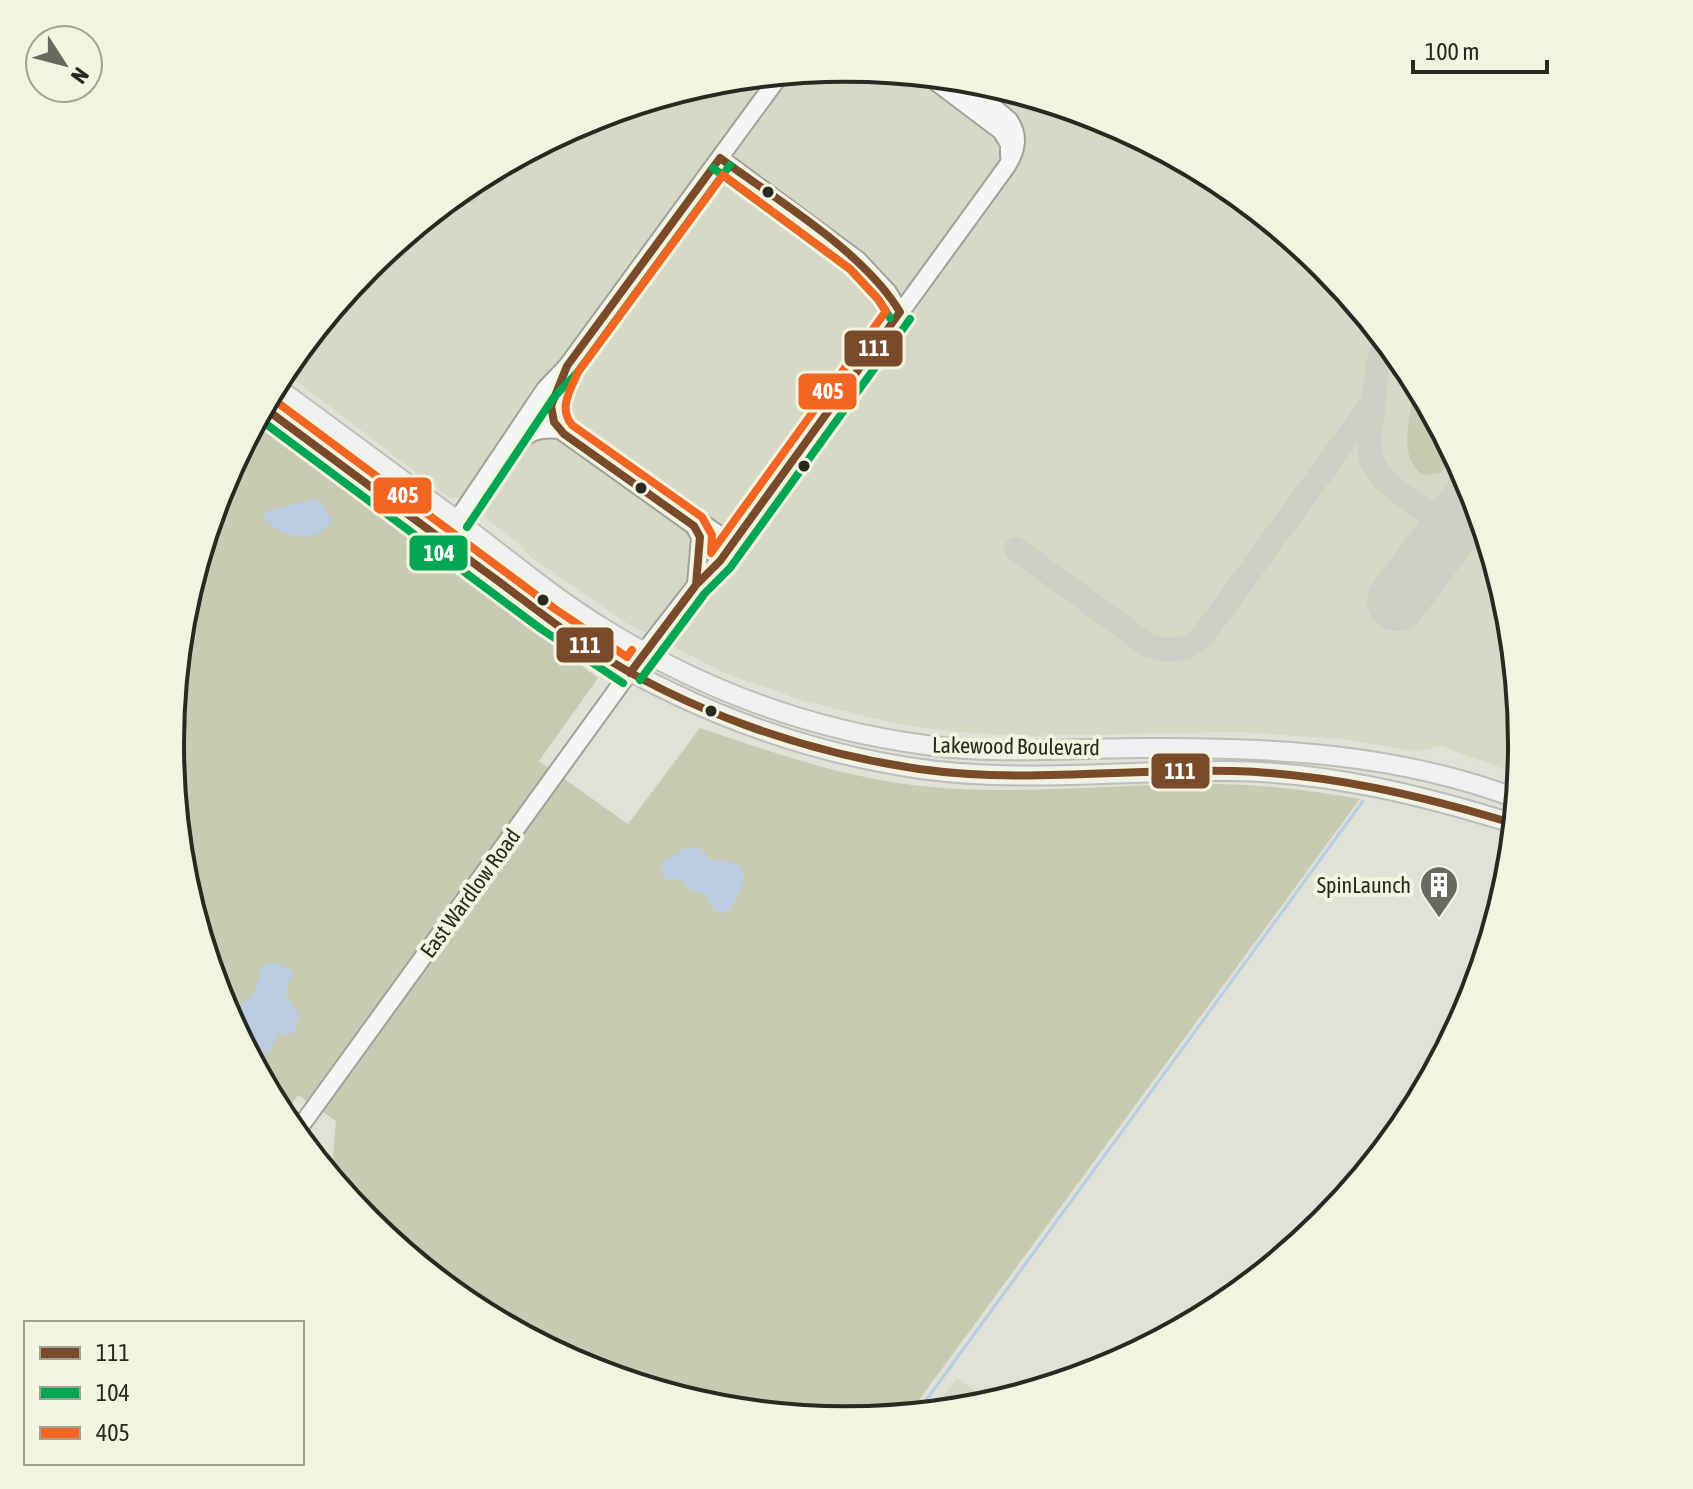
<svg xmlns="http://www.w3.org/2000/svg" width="1693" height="1489" font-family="'Asap Condensed',sans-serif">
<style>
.built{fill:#d7d9c6}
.green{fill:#c8cbb2}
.water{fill:#bacde3}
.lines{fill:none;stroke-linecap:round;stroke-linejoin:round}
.stream{stroke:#bacde3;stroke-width:3}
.taxiway{stroke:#ced0c8;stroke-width:24}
.runway{stroke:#ced0c8;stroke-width:60}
.secondary-casing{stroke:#a1a29a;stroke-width:20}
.primary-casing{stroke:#bdbeb8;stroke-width:22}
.secondary{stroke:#f4f6f6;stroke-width:16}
.primary{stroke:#eef0f2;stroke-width:18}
.bus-1-casing{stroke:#f2f4e0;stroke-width:14}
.bus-2-casing{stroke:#f2f4e0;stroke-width:14}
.bus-3-casing{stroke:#f2f4e0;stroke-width:14}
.bus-1{stroke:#7a4b2a;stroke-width:8}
.bus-2{stroke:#00a651;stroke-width:8}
.bus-3{stroke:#f26522;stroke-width:8}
.bus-dot{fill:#282921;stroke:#f2f4e0;stroke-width:3}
.labels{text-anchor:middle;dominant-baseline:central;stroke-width:8;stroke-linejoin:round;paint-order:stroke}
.street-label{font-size:22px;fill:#282921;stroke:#f2f4e0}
.poi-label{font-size:22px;fill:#282921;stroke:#f2f4e0;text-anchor:end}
.rim{fill:none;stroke:#282921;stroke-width:4}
.line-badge{stroke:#f2f4e0;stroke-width:3}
.badge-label{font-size:22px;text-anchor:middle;font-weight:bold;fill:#fff}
</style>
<rect width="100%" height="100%" fill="#e0e2d7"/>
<!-- built -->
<path class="built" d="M847 68 979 81 1106 120 1223 182 1325 266 1409 369 1472 486 1510 613 1523 745 1520 775 1441 746 1416 752 1345 739 1236 732 1021 736 957 732 897 724 804 701 727 674 626 623 531 557 519 544 460 498H450L283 371 368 266 471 182 588 119 715 81Z
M957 1378 993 1404 978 1408 931 1413Z"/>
<!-- green -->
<path class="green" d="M1416 381 1455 454 1441 473 1423 475C1395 457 1412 409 1416 381Z
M255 423 598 678 539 761 628 824 700 728C759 748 819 769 880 780 988 800 1100 784 1208 784 1260 784 1309 790 1360 799L908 1415 846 1421 714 1408 587 1369 470 1307 368 1223 350 1201 332 1167 336 1121 298 1095 282 1117 221 1003 183 876 170 744 183 612 222 485Z"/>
<!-- water -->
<path class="water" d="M315 499 324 506 332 522C312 545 285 538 264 519L266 513C280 506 298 504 315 499Z
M694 847 704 851 709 859C718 863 727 859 735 863 755 872 734 897 731 909L722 913 715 911 705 894 690 890 680 879H668L663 877 661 863 684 849Z
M275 962 289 968 292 973 285 995 300 1015 294 1033 277 1035 270 1051 259 1058 250 1052 234 1017 238 1008 253 995 262 967Z"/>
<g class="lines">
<!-- stream -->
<path class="stream" d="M916 1414 1363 801"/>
<!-- taxiway -->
<path class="taxiway" d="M464 187 469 191
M1386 341C1376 359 1376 382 1374 402 1372 418 1368 437 1370 453 1373 483 1427 511 1451 528
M1016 549 1148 645C1170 653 1189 652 1205 633L1368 409 1375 392"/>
<!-- runway -->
<path class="runway" d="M1397 601 1475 496"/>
<defs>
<path id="secondary" d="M928 76 1001 131 1009 144V156
M720 158 858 260 888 292 900 312
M561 378C553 398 547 411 560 430L694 526 700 537 696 585
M513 448C527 432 538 428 560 430
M692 516 733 544
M457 520 545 389 567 366 781 74
M295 1134 644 652 696 585 720 561 1007 166C1017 150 1020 136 1009 120L960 79"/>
<path id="primary" d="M275 386C335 430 395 474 455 519 504 556 551 596 603 628 701 689 811 730 926 745 998 755 1070 748 1143 748 1270 747 1398 753 1518 799
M263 407 588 647C691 710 802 752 921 769 1024 783 1128 770 1230 771 1328 772 1422 795 1515 824"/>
</defs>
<!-- secondary casing -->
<use href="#secondary" class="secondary-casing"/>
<!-- primary casing -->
<use href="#primary" class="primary-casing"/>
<!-- secondary -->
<use href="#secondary" class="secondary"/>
<!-- primary -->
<use href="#primary" class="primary"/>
<defs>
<path id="bus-1" d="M720 158C778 201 863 251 900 312L720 561 696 585 700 537 694 526 564 434 554 422 551 406 567 366Z
M263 407C337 461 410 516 483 570 518 595 552 623 588 647 686 711 804 752 919 769 1024 784 1129 768 1234 771 1330 774 1423 796 1515 824
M630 673 696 585"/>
<path id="bus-2" d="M713 168 850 269 878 299 890 318
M258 418 541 629 623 683
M467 527 554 397 577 373 730 165
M640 680 705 593 730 568 910 319"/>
<path id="bus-3" d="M723 175 850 269 878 299 886 311 711 553 712 535 702 517 572 425C558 408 570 391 578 372Z
M270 397 555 609 627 657 632 650"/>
</defs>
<!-- bus-1 casing -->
<use href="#bus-1" class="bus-1-casing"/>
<!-- bus-2 casing -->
<use href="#bus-2" class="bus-2-casing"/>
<!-- bus-3 casing -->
<use href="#bus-3" class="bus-3-casing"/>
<!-- bus-1 -->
<use href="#bus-1" class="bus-1"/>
<!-- bus-2 -->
<use href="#bus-2" class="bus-2"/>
<!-- bus-3 -->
<use href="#bus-3" class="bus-3"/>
</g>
<!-- icons -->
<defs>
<symbol id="building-pin" viewBox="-11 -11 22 30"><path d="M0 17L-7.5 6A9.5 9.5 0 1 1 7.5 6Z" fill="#686a61" stroke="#f2f4e0"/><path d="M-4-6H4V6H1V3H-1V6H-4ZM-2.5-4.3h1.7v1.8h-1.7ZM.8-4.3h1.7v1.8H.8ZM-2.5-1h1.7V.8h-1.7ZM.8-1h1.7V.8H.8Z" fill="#fff"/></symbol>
</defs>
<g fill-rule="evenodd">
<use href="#building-pin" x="1417" y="863" width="44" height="60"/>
</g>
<!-- markers -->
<g class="bus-dot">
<circle cx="768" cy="192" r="7"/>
<circle cx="804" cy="466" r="7"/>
<circle cx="641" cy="488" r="7"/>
<circle cx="543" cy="600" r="7"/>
<circle cx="711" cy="711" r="7"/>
</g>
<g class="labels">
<!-- street labels -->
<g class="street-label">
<text transform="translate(1016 746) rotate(1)">Lakewood Boulevard</text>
<text transform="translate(470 893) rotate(-54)">East Wardlow Road</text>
</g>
<!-- poi labels -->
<g class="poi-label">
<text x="1411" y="885">SpinLaunch</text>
</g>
</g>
<!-- crop -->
<path d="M0 0H1693V1489H0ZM184 744a662 662 0 1 1 1324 0a662 662 0 1 1-1324 0Z" fill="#f2f4e0" fill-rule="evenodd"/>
<path class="rim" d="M184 744a662 662 0 1 1 1324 0a662 662 0 1 1-1324 0Z"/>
<g class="line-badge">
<rect x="843" y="329" width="61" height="39" rx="8" fill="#7a4b2a"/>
<rect x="797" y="372" width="61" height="39" rx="8" fill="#f26522"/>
<rect x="372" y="476" width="61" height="39" rx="8" fill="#f26522"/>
<rect x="408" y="534" width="61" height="38" rx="8" fill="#00a651"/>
<rect x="555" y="626" width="60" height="38" rx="8" fill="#7a4b2a"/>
<rect x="1150" y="752" width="61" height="38" rx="8" fill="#7a4b2a"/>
</g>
<g class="badge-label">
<text x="874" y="356">111</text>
<text x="828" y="399">405</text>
<text x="403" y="503">405</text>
<text x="439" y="561">104</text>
<text x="585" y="653">111</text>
<text x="1180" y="779">111</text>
</g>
<!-- legend -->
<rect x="24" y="1321" width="280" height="144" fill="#f2f4e0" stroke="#a1a394" stroke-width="2"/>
<rect x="40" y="1347" width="40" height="12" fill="#7a4b2a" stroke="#a1a394" stroke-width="2"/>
<text x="96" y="1361" font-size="24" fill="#282921">111</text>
<rect x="40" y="1387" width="40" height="12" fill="#00a651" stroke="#a1a394" stroke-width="2"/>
<text x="96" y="1401" font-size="24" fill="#282921">104</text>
<rect x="40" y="1427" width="40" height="12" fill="#f26522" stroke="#a1a394" stroke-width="2"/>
<text x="96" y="1441" font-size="24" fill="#282921">405</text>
<!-- north arrow -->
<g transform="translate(64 64) rotate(126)"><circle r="38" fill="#f2f4e0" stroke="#a1a394" stroke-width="2"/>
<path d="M0-6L14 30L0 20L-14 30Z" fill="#686a61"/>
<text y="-12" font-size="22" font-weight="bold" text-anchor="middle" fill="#282921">N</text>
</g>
<!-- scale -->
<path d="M1413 60v12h134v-12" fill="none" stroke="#282921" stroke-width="4"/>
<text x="1425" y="60" font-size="24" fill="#282921" stroke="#f2f4e0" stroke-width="6" paint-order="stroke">100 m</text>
</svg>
